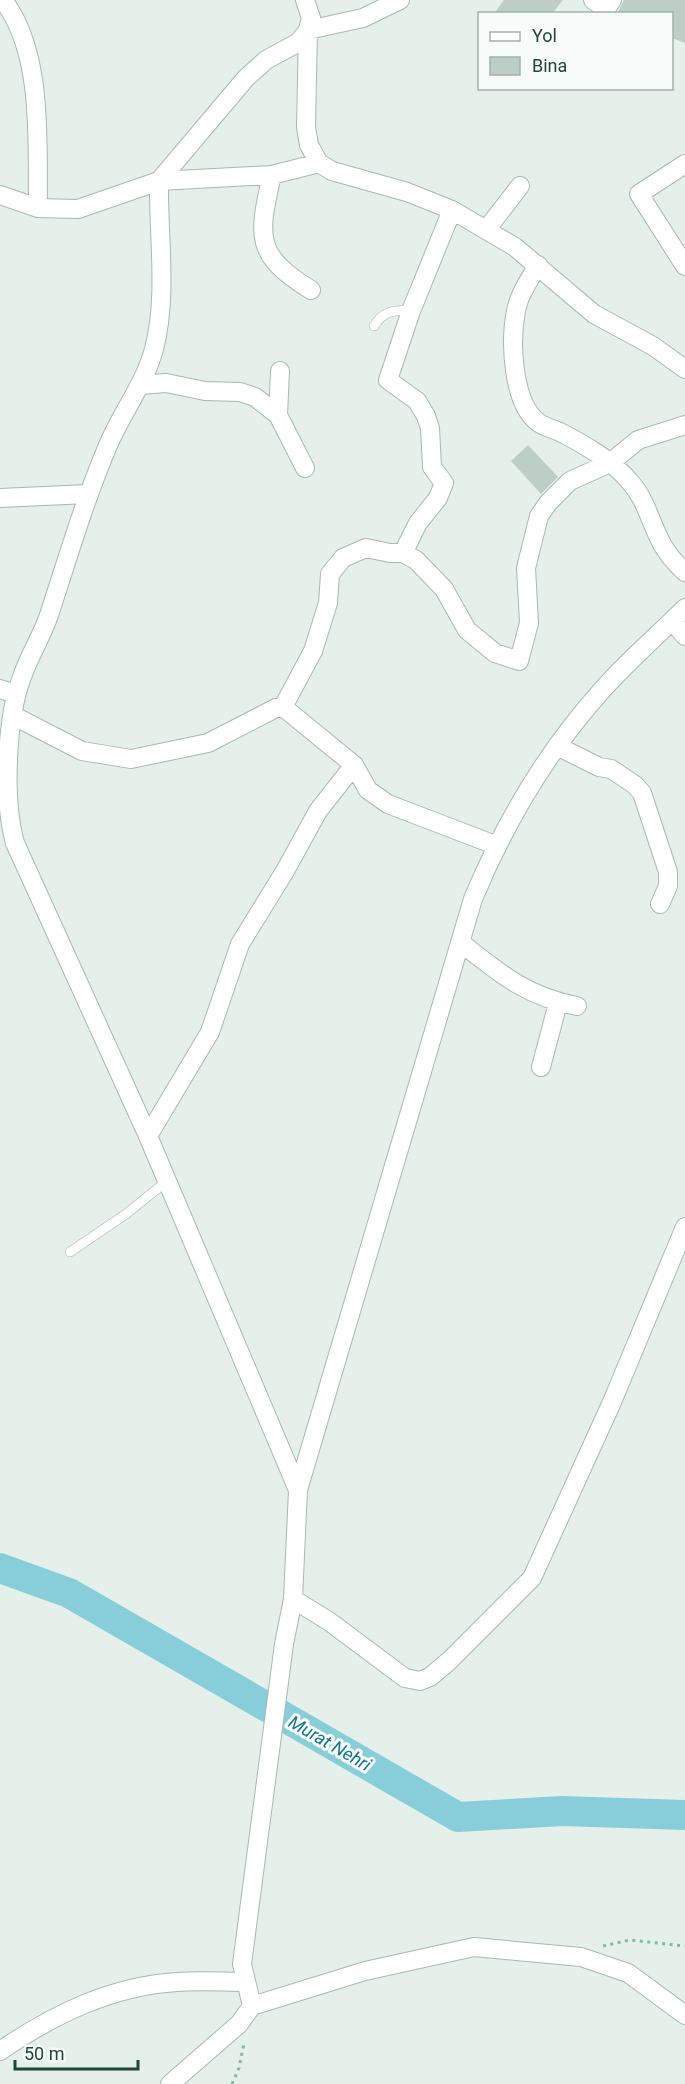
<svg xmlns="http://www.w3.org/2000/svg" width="685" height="2084" font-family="Roboto,sans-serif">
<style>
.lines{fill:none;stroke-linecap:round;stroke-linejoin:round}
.river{stroke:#87ceda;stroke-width:30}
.building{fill:#bdcec7}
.service-casing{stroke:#a6b9b3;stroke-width:10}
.minor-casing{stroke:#a6b9b3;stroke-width:20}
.tertiary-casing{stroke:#a6b9b3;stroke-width:20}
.path{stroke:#82b7a6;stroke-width:3;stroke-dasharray:3 4.5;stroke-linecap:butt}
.service{stroke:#fff;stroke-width:9}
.minor{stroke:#fff;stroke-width:18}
.tertiary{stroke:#fff;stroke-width:18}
.labels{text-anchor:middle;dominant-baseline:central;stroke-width:6;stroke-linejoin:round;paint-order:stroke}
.water-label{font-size:18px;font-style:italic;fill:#137689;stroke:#f7fbf9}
</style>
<rect width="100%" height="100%" fill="#e5f0eb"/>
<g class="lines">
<!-- river -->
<path class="river" d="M0 1568 69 1593 458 1817 562 1811 685 1815"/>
</g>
<!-- building -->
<path class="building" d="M504 0H563L552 14H494Z
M624 0H685V43L672 38V14H617Z
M528 445 558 477 541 494 511 461Z"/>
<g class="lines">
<defs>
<path id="service" d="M374 326C382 312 394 309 411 311
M70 1252 126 1214 167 1181"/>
<path id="minor" d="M3 0C44 53 37 144 38 208
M400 0 363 18 308 30 306 127 309 145 319 163 332 171 407 192 452 210 515 247 594 314 653 346 685 369
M593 0 606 9 612 0
M685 164 639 194 685 266
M272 175C258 236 254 255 311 290
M0 195 38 208 78 209 159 181 272 175 319 163
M486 230 520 186
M538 265C530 279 519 294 516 311 510 341 512 404 539 423 545 427 553 429 560 432 585 445 613 461 631 483 646 500 651 524 662 544 668 555 676 564 685 572
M140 385 166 383 205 391 240 392 255 397 278 415 305 468
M278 415 280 371
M0 498 88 494
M403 553 418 523 438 498 444 483 432 467 430 428 426 416 417 401 388 380 411 311 452 210
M672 621 685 636
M0 689 16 694
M283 707 313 651 328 603 330 574 343 558 366 548 390 553H403L416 560 444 589 467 630 495 653 519 661 529 623 526 568 539 516 548 503 570 481 610 463 638 440 685 425
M14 716 82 751 131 759 208 743 276 708 283 707 354 765 368 790 388 804 495 845
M557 746 599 767 611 769 635 785 642 793 668 872V886L660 904
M460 942C499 973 527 997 577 1006
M541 1067 558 1003
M148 1136 210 1032 240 944 285 871 318 811 354 765
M298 1490 473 899C505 822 547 751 603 689 629 660 658 635 685 608
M293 1599 330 1622 405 1678 420 1681 430 1677 449 1661 532 1578 612 1402 685 1227
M0 2051C54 2014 112 1986 177 1982 200 1980 224 1982 246 1982"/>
<path id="tertiary" d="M252 2006 242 1964 284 1644 293 1599 298 1490 148 1136 15 843C3 800 6 718 22 677 29 656 42 636 49 615 68 557 85 499 109 443 123 411 145 383 154 349 168 295 158 236 159 181L246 78 266 60 299 42 308 30 311 18 305 0
M170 2084 239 2024 252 2006 365 1971 474 1947 581 1957 628 1973 685 2015"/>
</defs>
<!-- service casing -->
<use href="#service" class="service-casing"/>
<!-- minor casing -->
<use href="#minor" class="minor-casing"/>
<!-- tertiary casing -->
<use href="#tertiary" class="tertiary-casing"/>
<!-- path -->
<path class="path" d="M603 1946 630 1940 685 1946
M232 2084 239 2068 244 2043"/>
<!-- service -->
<use href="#service" class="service"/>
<!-- minor -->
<use href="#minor" class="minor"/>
<!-- tertiary -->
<use href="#tertiary" class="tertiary"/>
</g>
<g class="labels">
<!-- water labels -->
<g class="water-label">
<text transform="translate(330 1743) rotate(30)">Murat Nehri</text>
</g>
</g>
<!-- legend -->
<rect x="478" y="12" width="195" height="78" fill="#f7fbf9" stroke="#a1b2ad" stroke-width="1.5"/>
<rect x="490" y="32" width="30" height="9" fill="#ffffff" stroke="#a1b2ad" stroke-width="1.5"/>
<text x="532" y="42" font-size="18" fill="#21453b">Yol</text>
<rect x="490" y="57" width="30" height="18" fill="#bdcec7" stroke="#a1b2ad" stroke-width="1.5"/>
<text x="532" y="72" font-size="18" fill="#21453b">Bina</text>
<!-- scale -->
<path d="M15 2060v9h123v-9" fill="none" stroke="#21453b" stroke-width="3"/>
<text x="24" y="2060" font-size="18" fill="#21453b" stroke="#f7fbf9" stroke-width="4.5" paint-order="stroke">50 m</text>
</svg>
